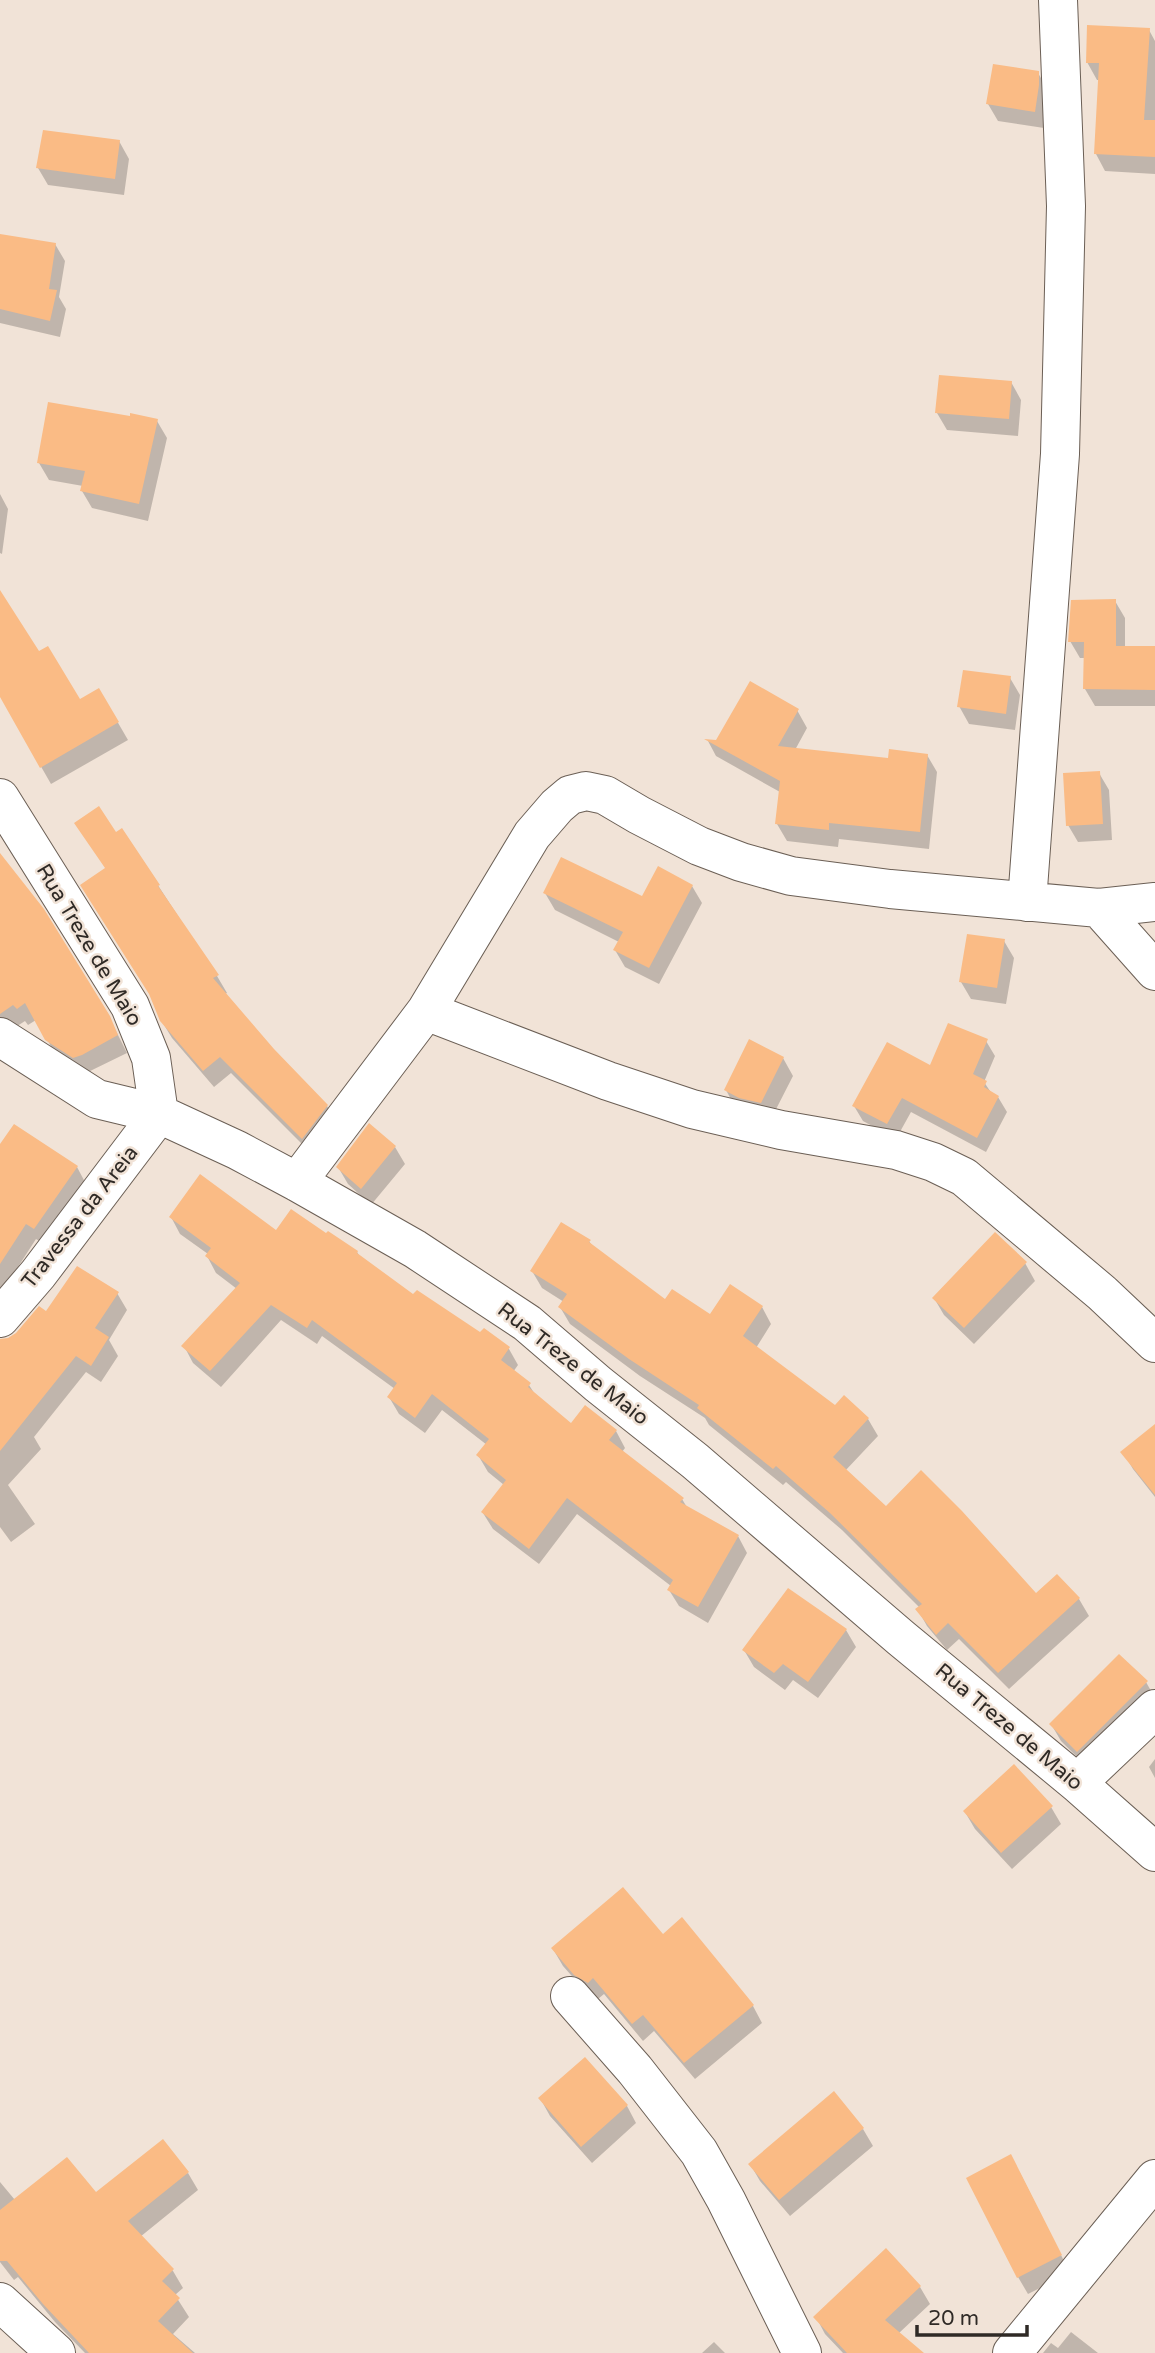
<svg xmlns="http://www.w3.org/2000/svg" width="1155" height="2353" font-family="'Varela Round',sans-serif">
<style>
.shadow{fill:#0003}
.building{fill:#fabb85}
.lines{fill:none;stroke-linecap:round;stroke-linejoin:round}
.street-casing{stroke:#6b5f55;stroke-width:40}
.street{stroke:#fff;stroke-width:38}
.labels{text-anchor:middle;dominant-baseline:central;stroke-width:5;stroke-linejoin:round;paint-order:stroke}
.street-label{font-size:21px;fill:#2f2a26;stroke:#f1e3d7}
</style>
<rect width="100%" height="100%" fill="#f1e3d7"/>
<!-- shadow -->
<path class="shadow" d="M1149 30 1155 41V174L1105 171 1096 154 1100 80H1097L1087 62Z
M1038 73 1048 90 1044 128 998 121 988 104Z
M119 141 129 159 124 195 48 185 38 168Z
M0 236 55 244 65 261 59 297 66 309 60 337 0 323Z
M1011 382 1021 400 1018 436 947 430 937 413Z
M157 421 167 438 148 521 92 508 82 491 83 486 49 480 39 463Z
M0 494 8 509 2 554 0 553Z
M1115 601 1125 618V648L1155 649V706H1095L1085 689V658H1080L1070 641Z
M0 603 79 702 99 690 128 740 51 784 0 695Z
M1010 678 1020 695 1015 730 969 724 959 706Z
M797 710 807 728 795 750 889 760 927 755 937 772 929 849 839 839 838 847 787 841 777 824 780 792 716 756 708 741 717 742Z
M1099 773 1109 790 1112 840 1078 842 1068 825Z
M122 830 217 976 227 993 225 994 272 1050 327 1106 337 1123 313 1155 231 1073 214 1087 172 1038 161 1020 106 869 115 835Z
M0 854 109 1017 127 1053 84 1074 57 1057 36 1020 28 1025 25 1021 8 1032 0 1020Z
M692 886 702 903 659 984 625 967 615 950 619 942 555 910 545 893 643 898Z
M1004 941 1014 958 1006 1004 971 999 961 982Z
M986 1041 995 1056 984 1082 992 1094 998 1097 1007 1112 986 1152 911 1112 896 1139 863 1121 854 1106Z
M783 1058 793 1076 771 1119 735 1107 726 1090Z
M0 1147 77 1167 86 1184 44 1244 36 1239 5 1287 0 1313Z
M395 1147 405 1164 371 1205 348 1184 338 1167Z
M171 1217 277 1232 357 1252 360 1257 414 1297 509 1349 518 1365 513 1372 529 1385 536 1396 571 1425 616 1431 625 1448 622 1452 682 1499 688 1509 738 1536 747 1553 708 1623 679 1606 669 1590 671 1586 577 1514 539 1564 493 1529 483 1513 504 1485 488 1472 478 1455 487 1445 442 1410 425 1433 399 1414 389 1397 395 1389 322 1336 317 1344 281 1320 221 1387 193 1363 184 1346 237 1289 216 1273 207 1256 208 1254 180 1234Z
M589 1241 593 1247 666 1301 711 1316 762 1307 771 1324 756 1348 835 1407 868 1419 878 1436 845 1471 886 1509 1035 1596 1057 1576 1079 1599 1089 1616 1009 1689 959 1639 947 1650 927 1626 918 1610 920 1608 842 1530 786 1482 783 1485 709 1425 705 1418 640 1376 570 1324 560 1307 564 1302 542 1288 532 1271Z
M1025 1263 1035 1281 974 1344 944 1315 934 1298Z
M117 1293 127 1310 109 1340 118 1356 101 1382 86 1372 34 1437 41 1449 8 1485 35 1524 11 1542 0 1527V1374L46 1313Z
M1155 1426V1497L1133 1469 1123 1452Z
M788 1590 846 1630 856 1647 818 1698 793 1680 785 1690 754 1667 744 1650Z
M1146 1682 1155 1698 1088 1768 1061 1741 1051 1724Z
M1155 1759V1778L1149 1767Z
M1051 1807 1061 1824 1012 1869 975 1829 965 1812Z
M663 1936 753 2006 762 2023 695 2079 654 2031 643 2041 604 1994 598 1999 586 1992 563 1966 553 1949Z
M585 2059 627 2106 636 2123 592 2163 550 2116 540 2098Z
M863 2129 873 2146 790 2216 760 2181 750 2164Z
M188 2173 198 2190 140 2237 173 2271 183 2288 175 2295 189 2317 173 2334 195 2353H85L55 2322 18 2277 14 2280 0 2262V2182L15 2200 96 2195Z
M1020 2173 1070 2273 1028 2294 1018 2277Z
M920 2287 930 2304 899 2333 921 2353H843L825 2334 816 2317Z
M1071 2332 1098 2353H1043L1051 2343 1058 2348Z
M714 2342 725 2353H702Z"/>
<!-- building -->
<path class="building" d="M1087 25 1150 28 1144 120H1155V157L1094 154 1099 63H1086Z
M993 64 1039 71V85L1035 112 986 104Z
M43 130 120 140 115 179 36 168Z
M0 234 56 243 49 289 57 290 50 321 0 309Z
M939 375 1012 381 1009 419 935 413Z
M48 402 130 416V413L158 419 139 504 80 491 85 471 37 463Z
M0 590 39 651 48 646 80 699 99 688 119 722 40 768 0 697Z
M1116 599V646H1155V690L1083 689 1084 642H1068L1071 600Z
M963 670 1011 676 1006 714 957 707Z
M750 681 799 709 778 746 888 758 889 749 928 754 920 832 829 823V830L775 824 780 781 704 739 716 740Z
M1100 771 1103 824 1066 826 1063 773Z
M99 806 116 832 122 828 160 885 158 886 219 975 213 978 274 1049 328 1105 302 1139 220 1057 203 1071 160 1021 149 994 80 885 105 868 74 823Z
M0 853 44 909 110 1016 118 1035 82 1055 73 1058 45 1040 25 1003 17 1009 13 1005 0 1014Z
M561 857 642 896 658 866 693 885 649 968 613 950 623 932 543 893Z
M967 934 1005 939 997 988 959 982Z
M948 1023 988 1039 973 1074 987 1081 984 1087 999 1096 977 1138 902 1098 887 1124 852 1106 887 1042 930 1065Z
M749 1039 784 1057 761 1103 739 1098 724 1090Z
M369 1123 396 1146 361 1189 336 1167Z
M14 1124 78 1166 34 1229 26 1224 0 1264V1144Z
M200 1174 276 1230 291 1209 326 1233 328 1231 358 1251 357 1253 413 1294 417 1290 480 1332 484 1328 510 1347 501 1360 531 1383 528 1387 571 1423 585 1405 617 1430 609 1440 684 1498 680 1502 739 1535 698 1607 667 1590 673 1580 567 1498 529 1549 481 1512 506 1480 476 1455 489 1439 432 1394 415 1418 387 1397 397 1383 312 1320 307 1328 271 1305 210 1371 181 1346 240 1283 205 1256 211 1248 169 1217Z
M561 1222 591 1240 589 1242 665 1299 672 1289 710 1314 730 1284 763 1306 743 1336 835 1405 844 1395 869 1418 833 1457 886 1506 921 1470 962 1511 1036 1593 1057 1574 1080 1598 998 1673 948 1623 936 1635 915 1609 922 1604 830 1513 776 1466 773 1469 697 1408 699 1405 629 1359 558 1307 567 1294 530 1271Z
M995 1232 1027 1262 964 1328 932 1298Z
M77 1266 119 1292 95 1328 109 1337 91 1366 76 1356 0 1451V1339L8 1338 16 1333 39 1306 46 1311Z
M1155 1424V1495L1120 1452Z
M788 1588 847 1629 808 1682 783 1664 774 1673 742 1650Z
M1119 1654 1148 1681 1077 1752 1049 1724Z
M1014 1764 1053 1806 1001 1853 963 1811Z
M623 1887 663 1934 682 1917 754 2005 684 2063 643 2015 632 2024 593 1978 588 1983 574 1975 551 1948Z
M585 2057 628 2105 581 2147 538 2098Z
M834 2091 864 2128 779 2200 748 2164Z
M163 2139 189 2172 128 2221 174 2269 162 2281 180 2298 158 2321 193 2353H89L43 2304 7 2261H0V2210L67 2157 96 2192Z
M1011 2154 1062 2255 1017 2278 966 2178Z
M886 2248 921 2286 885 2320 924 2353H847L813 2317Z"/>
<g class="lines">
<defs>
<path id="street" d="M0 798 130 1006 151 1058 159 1114
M1027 902 1060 454 1066 206 1058 0
M1099 908 1155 971
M426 1011 608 1081 692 1109 781 1130 896 1150 933 1162 964 1177 1102 1293 1155 1343
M0 1037 97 1099 159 1114 237 1150 297 1182 415 1249 527 1323 598 1384 695 1461 901 1638 1077 1783 1155 1852
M297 1182 426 1011 532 835 557 806 570 795 586 791 605 795 639 815 699 846 741 862 791 876 890 889 1099 908 1155 902
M0 1318 38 1274 159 1114
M1077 1783 1155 1709
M570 1996 635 2070 699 2152 726 2200 802 2353
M0 2302 56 2353
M1012 2353 1155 2179"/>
</defs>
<!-- street casing -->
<use href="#street" class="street-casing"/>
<!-- street -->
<use href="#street" class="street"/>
</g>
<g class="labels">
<!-- street labels -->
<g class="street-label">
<text transform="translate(89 945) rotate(59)">Rua Treze de Maio</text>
<text transform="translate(80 1217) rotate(-52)">Travessa da Areia</text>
<text transform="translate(573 1364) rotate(38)">Rua Treze de Maio</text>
<text transform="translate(1009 1727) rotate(40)">Rua Treze de Maio</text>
</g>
</g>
<!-- scale -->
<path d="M917 2325v10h110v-10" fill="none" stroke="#2f2a26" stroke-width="3.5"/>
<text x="928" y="2325" font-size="21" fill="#2f2a26" stroke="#f1e3d7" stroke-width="5" paint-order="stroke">20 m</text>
</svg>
